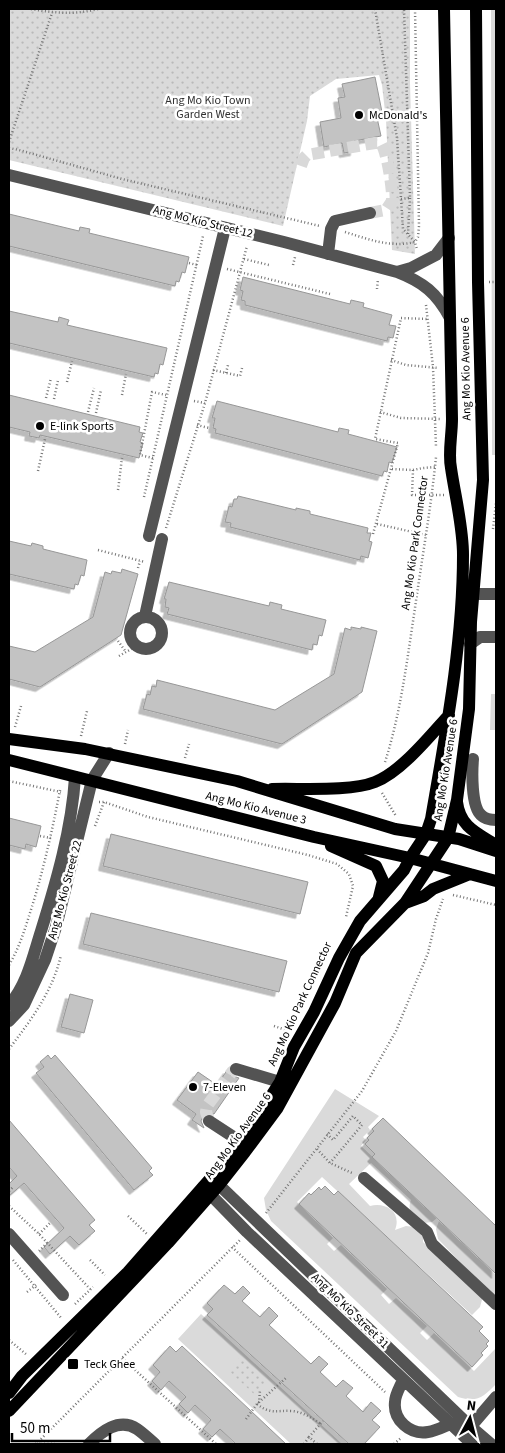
<svg xmlns="http://www.w3.org/2000/svg" width="505" height="1453" font-family="'Source Sans 3',sans-serif">
<style>
.grass{fill:#dadada}
.park{fill:url(#park-dots)}
.building{fill:#c3c3c3;stroke:#979797;filter:url(#shadow)}
.lines{fill:none;stroke-linecap:round;stroke-linejoin:round}
.minor-tunnel{stroke:#d9d9d9;stroke-width:12;stroke-dasharray:12 6;stroke-linecap:butt}
.path{stroke:#757575;stroke-width:2.5;stroke-dasharray:1 2.5;stroke-linecap:butt}
.minor{stroke:#535353;stroke-width:12}
.major{stroke:#000;stroke-width:12}
.poi-dot{fill:#000;stroke:#fff;stroke-width:2}
.labels{text-anchor:middle;dominant-baseline:central;stroke-width:5;stroke-linejoin:round;paint-order:stroke}
.park-label{font-size:12px;fill:#313131;stroke:#fff}
.poi-label{font-size:12px;fill:#000;stroke:#fff;text-anchor:start}
.street-label{font-size:12px;fill:#000;stroke:#fff}
</style>
<defs>
<pattern id="park-dots" width="8" height="8" patternUnits="userSpaceOnUse" patternTransform="scale(1.25)"><rect width="8" height="8" fill="#dadada"/><path d="M2 2h.1M6 6h.1" fill="none" stroke="#b9b9b9" stroke-width="1.8" stroke-linecap="round"/></pattern>
<filter id="shadow"><feDropShadow dx="-4.5" dy="4.5" stdDeviation="0" flood-color="#0004"/></filter>
</defs>
<rect width="100%" height="100%" fill="#fff"/>
<!-- grass -->
<path class="grass" d="M491 9H496V455H492Z
M491 694H496V730H490Z
M335 1089 379 1116 368 1127 370 1130 363 1137 366 1140 361 1146 437 1218 432 1222 424 1223C415 1216 406 1213 411 1200L371 1163 349 1184 370 1206C386 1202 402 1212 395 1230L406 1226 415 1227 423 1237V1242L483 1296 480 1307 472 1315 322 1177 297 1202 333 1238 327 1244 334 1251 341 1245 387 1289 381 1295 389 1304 396 1298 427 1326 420 1333 427 1340 434 1333 474 1371 496 1348V1384C483 1397 478 1403 458 1397L271 1221 266 1210 264 1198Z
M439 1221 496 1275V1295L490 1293 438 1239 436 1229Z
M201 1314 342 1444H291L178 1339Z"/>
<!-- park -->
<path class="park" d="M9 9H410V83L415 254 392 250 386 120 382 85 379 75 336 79 310 96 307 121 283 226 9 160Z
M241 1356 268 1381 255 1395 228 1370Z"/>
<!-- building -->
<path class="building" d="M375 77 382 112 376 113 381 136 354 141 355 151 344 153 342 143 324 147 320 122 341 118 338 98 345 97 342 84Z
M9 214 79 231 80 227 90 229 89 233 189 257 185 273 182 272 179 282 176 281 175 286 9 246Z
M243 277 350 304 351 300 364 303 363 307 392 315 389 325 396 326 393 338 388 337 387 341 245 305V301L241 300 243 291 240 290Z
M9 311 58 322 59 317 69 320 67 325 167 348 163 365 160 364 158 374 155 373 154 377 9 343Z
M9 395 140 427 139 432 143 433 140 442 143 443 139 458 40 435 39 438 29 436 30 432 9 427Z
M217 401 338 432 339 428 349 430 348 434 397 447 392 463 389 462 387 472 384 471 382 476 215 433 216 429 213 428 215 418H212Z
M238 496 296 510V508L310 511V514L368 528 367 533H371L369 541 372 542 368 558 361 556 360 560 230 527 231 523 225 522 229 506 232 507 234 499H237Z
M9 541 31 546 32 543 43 546V549L87 560 84 576 81 575 78 585 75 584 74 589 9 574Z
M122 569 138 574 121 635 40 687 9 679V646L35 652 93 617 105 572 111 574 112 571 121 573Z
M169 582 269 606 270 602 282 605 281 609 326 620 322 636 319 635 317 645 313 644 312 650 167 614 169 608 165 607 166 599H164Z
M351 627 361 629V627L377 631 362 692 282 744 143 709 147 694 150 695 152 686 156 687 157 680 275 710 334 674 345 628 351 630Z
M9 818 41 826 36 847 26 844 25 849 9 845Z
M111 834 308 882 300 914 103 866Z
M91 913 287 961 279 992 83 944Z
M70 994 93 1000 84 1033 61 1027Z
M48 1055 51 1059 55 1055 152 1168 149 1171 153 1175 134 1190 36 1073 44 1067 40 1062Z
M228 1069 230 1075 239 1078 214 1114 209 1113 203 1116 201 1121 204 1128 192 1120 196 1114 177 1100 198 1072 217 1085Z
M383 1118 496 1226V1274L372 1157 375 1154 365 1144 369 1140 367 1138 374 1131 372 1129Z
M9 1120 95 1220 89 1225 95 1231 79 1245 70 1236 50 1254 44 1247 64 1228 24 1183 9 1196V1184L17 1176 9 1167Z
M325 1186 334 1195 338 1191 483 1327 479 1331 489 1341 486 1344 488 1346 481 1353 483 1355 472 1367 299 1204 309 1193 311 1195 319 1187 321 1190Z
M224 1285 235 1294 243 1286 250 1293 242 1301 260 1317 269 1307 278 1316 269 1325 311 1364 319 1356 328 1364 320 1372 336 1387 343 1380 353 1388 346 1396 363 1412 371 1402 381 1411 372 1420 380 1427 364 1444H349L207 1315 213 1309 207 1303Z
M170 1346 176 1352 182 1346 286 1444H236L220 1429 212 1437 203 1429 211 1420 195 1405 188 1413 179 1404 186 1397 169 1381 161 1390 152 1381 160 1372 153 1365Z"/>
<g class="lines">
<!-- minor-tunnel -->
<path class="minor-tunnel" d="M301 166 304 158 307 155 375 143H381C387 152 393 190 392 201L386 210 370 213
M209 1121 206 1112 207 1106 232 1072 236 1069"/>
<!-- path -->
<path class="path" d="M31 9C54 13 75 15 98 9
M375 9 397 138 403 229 415 242 417 250
M9 142 52 13
M9 148 19 150 122 179 320 226
M401 199 410 198 404 9
M345 232C368 239 390 248 415 242L418 237 419 226 415 9
M408 234 410 198
M244 259 269 265
M189 263 197 265
M293 265 295 257
M227 269 330 294
M489 282H496
M377 289 378 279
M426 305 433 367 436 447
M391 360 406 365 439 368
M213 370 240 376 242 368
M226 373 228 365
M67 382 72 361
M122 395 126 374
M46 398 51 378
M54 399 58 380
M194 401 205 403
M88 412 94 388
M380 412 401 418 441 419
M96 413 101 390
M197 425 209 428
M153 458 140 455 152 392 166 395
M392 469 413 470 423 468 435 467
M413 470 412 495H445
M38 471 45 439
M118 490 122 458
M144 497 203 236
M377 524 426 535
M166 528 205 403 247 246
M493 529 496 503
M373 534 398 443 375 439 401 318 427 319
M98 550 145 562
M138 568 140 561
M118 641 126 652
M119 656 133 648 129 633
M15 727 21 706
M81 736 87 711
M125 744 128 730
M185 758 189 744
M385 762C401 712 407 660 415 608 422 558 431 508 436 457
M9 781 61 792
M382 793 396 816
M99 802H104L148 817 308 855 337 864 349 874 353 886 346 917
M95 826 104 802
M40 836 51 838
M453 895 496 905
M9 965C21 945 27 922 34 900 45 863 53 827 60 790
M274 1026 289 1031
M9 1049C31 1020 53 991 61 955
M327 1134 333 1140 353 1116 362 1125 330 1163
M317 1149 330 1163 352 1173
M9 1191 13 1187
M9 1206 39 1234 90 1289
M266 1213 362 1091 396 1031 428 953 436 919 443 899
M128 1216 147 1234
M39 1234 51 1222
M232 1247 385 1392
M39 1251 47 1243
M13 1260 62 1319
M90 1260 105 1275
M27 1292 36 1285
M75 1304 93 1287
M9 1340 27 1355
M122 1358 216 1444
M259 1403 260 1390
M257 1404C271 1415 277 1410 292 1411 303 1412 312 1418 321 1424
M246 1419 257 1404 287 1377
M36 1444 240 1240
M37 1444H55
M304 1444 309 1437
M317 1444 309 1437 323 1421
M394 1444 401 1438"/>
<!-- minor -->
<path class="minor" d="M9 175 284 242 397 272C423 282 437 293 450 318
M328 254 331 229 335 221 370 213
M397 272 411 268 436 255 449 238
M149 536 225 228
M474 594H496
M145 616 162 539
M130 633a16 16 0 1 1 32 0a16 16 0 1 1-32 0Z
M470 644 480 637H496
M473 759C472 771 471 806 481 815 485 819 491 820 496 820
M9 1005C27 985 33 956 41 931 56 883 72 828 75 777
M9 1021 24 1005 45 960 56 927 92 780 109 753
M236 1069 280 1082
M209 1121 232 1136 239 1146
M364 1178 427 1232 432 1244 496 1304
M212 1180 219 1185 470 1426 491 1444
M203 1187 247 1232 472 1444
M9 1234 63 1295
M403 1380C400 1387 395 1395 395 1402 393 1420 410 1435 428 1432 435 1431 443 1427 450 1424
M466 1432 496 1397
M89 1444C101 1432 119 1417 137 1429 143 1433 149 1439 155 1444"/>
<!-- major -->
<path class="major" d="M9 739 85 749 237 781 395 829 459 839 496 851
M9 760 314 837 410 858 496 881
M272 789C300 788 350 792 375 782 401 772 430 736 449 715
M457 802C460 827 477 833 496 845
M331 846 376 866 383 881 379 897
M405 903 424 896 433 889 470 874
M9 1393 22 1376 128 1272 239 1146 280 1082 294 1047 314 1012 339 958 360 921 404 870 410 858 426 834 431 819C446 732 463 643 463 555 463 526 455 496 451 468 448 453 452 435 452 419L444 9
M9 1411 168 1243 219 1185 245 1152 277 1109 335 1003 356 953 405 903 448 838 457 800 469 709 471 622 483 480 478 282 476 9"/>
</g>
<!-- markers -->
<g class="poi-dot">
<circle cx="359" cy="115" r="5"/>
<circle cx="40" cy="426" r="5"/>
<circle cx="193" cy="1087" r="5"/>
<rect x="67" y="1358" width="12" height="12" rx="2.5"/>
</g>
<g class="labels">
<!-- park labels -->
<g class="park-label">
<text x="208" y="100">Ang Mo Kio Town<tspan x="208" dy="14">Garden West</tspan></text>
</g>
<!-- poi labels -->
<g class="poi-label">
<text x="369" y="115">McDonald's</text>
<text x="50" y="426">E-link Sports</text>
<text x="203" y="1087">7-Eleven</text>
<text x="84" y="1364">Teck Ghee</text>
</g>
<!-- street labels -->
<g class="street-label">
<text transform="translate(203 222) rotate(14)">Ang Mo Kio Street 12</text>
<text transform="translate(466 369) rotate(-91)">Ang Mo Kio Avenue 6</text>
<text transform="translate(415 543) rotate(-82)">Ang Mo Kio Park Connector</text>
<text transform="translate(446 770) rotate(-81)">Ang Mo Kio Avenue 6</text>
<text transform="translate(256 808) rotate(14)">Ang Mo Kio Avenue 3</text>
<text transform="translate(65 890) rotate(-75)">Ang Mo Kio Street 22</text>
<text transform="translate(300 1004) rotate(-65)">Ang Mo Kio Park Connector</text>
<text transform="translate(238 1136) rotate(-54)">Ang Mo Kio Avenue 6</text>
<text transform="translate(350 1311) rotate(44)">Ang Mo Kio Street 31</text>
</g>
</g>
<!-- border -->
<rect width="505" height="1453" fill="none" stroke="#000000" stroke-width="20"/>
<!-- north arrow -->
<g transform="translate(470 1418) rotate(7)" stroke="#ffffff" stroke-width="4" paint-order="stroke">
<path d="M0-4L9 19L0 12L-9 19Z" fill="#000000"/>
<text y="-8" font-size="14" font-weight="bold" text-anchor="middle" fill="#000000">N</text>
</g>
<!-- scale -->
<path d="M12 1433v8h98v-8" fill="none" stroke="#000000" stroke-width="2.5"/>
<text x="20" y="1433" font-size="15" fill="#000000" stroke="#ffffff" stroke-width="4" paint-order="stroke">50 m</text>
</svg>
